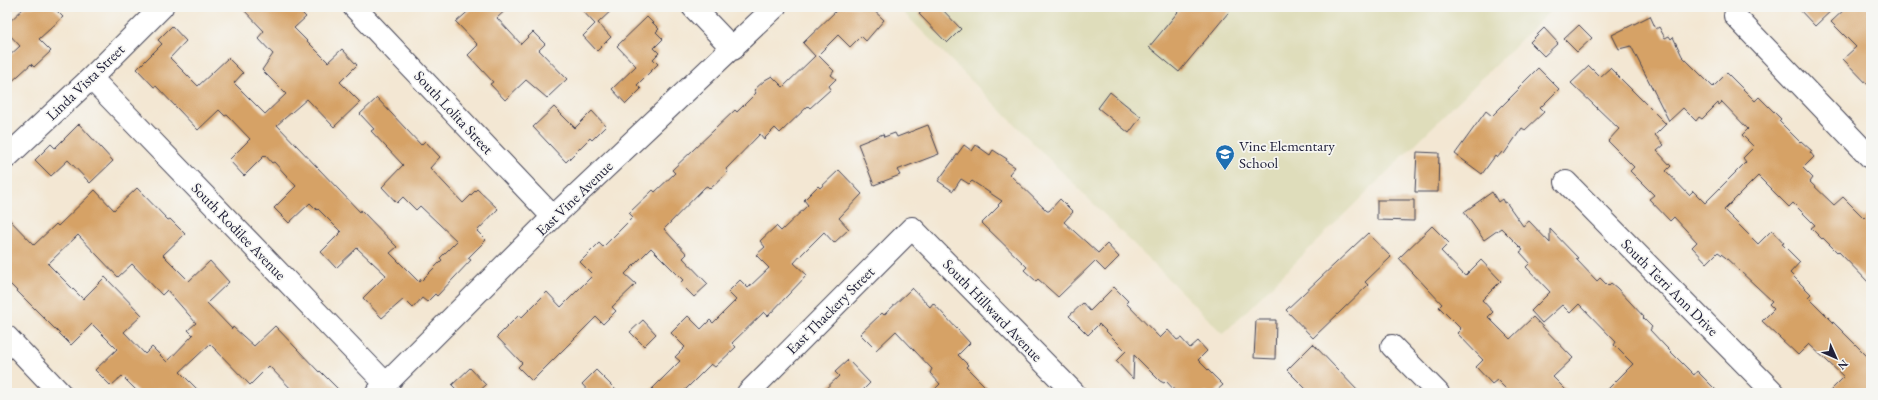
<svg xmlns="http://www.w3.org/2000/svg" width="1878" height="400" font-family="'EB Garamond',serif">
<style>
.built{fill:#dfddbb}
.building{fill:#d6a266;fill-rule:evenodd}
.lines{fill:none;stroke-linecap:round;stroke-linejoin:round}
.minor-casing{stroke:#414052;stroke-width:24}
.minor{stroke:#fff;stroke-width:22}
.labels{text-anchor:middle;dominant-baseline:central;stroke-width:3.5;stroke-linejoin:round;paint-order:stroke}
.street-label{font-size:15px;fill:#22223b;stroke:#f6f6f2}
.poi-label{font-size:15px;fill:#22223b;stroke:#f6f6f2;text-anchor:start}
</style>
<rect width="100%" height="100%" fill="#f6f6f2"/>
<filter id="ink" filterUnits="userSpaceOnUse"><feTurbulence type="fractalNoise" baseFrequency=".025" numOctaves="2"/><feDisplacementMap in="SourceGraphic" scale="8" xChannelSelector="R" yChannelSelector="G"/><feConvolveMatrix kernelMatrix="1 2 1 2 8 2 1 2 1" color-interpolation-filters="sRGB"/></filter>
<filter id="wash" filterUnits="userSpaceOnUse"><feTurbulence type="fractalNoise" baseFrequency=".012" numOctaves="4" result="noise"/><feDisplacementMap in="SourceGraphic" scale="16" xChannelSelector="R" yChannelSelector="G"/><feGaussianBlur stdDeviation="0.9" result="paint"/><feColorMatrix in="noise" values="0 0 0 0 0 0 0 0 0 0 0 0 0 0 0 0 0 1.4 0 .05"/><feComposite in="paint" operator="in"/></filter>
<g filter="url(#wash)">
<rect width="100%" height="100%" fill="#f3e7d3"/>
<!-- built -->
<path class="built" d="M898 7H1554L1223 334Z"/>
<g id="blocks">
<!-- building -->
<path class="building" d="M25 7H53L63 17 39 39 51 51 34 67 31 64 7 86V58L20 46 7 32V24Z
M241 7H296L306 17 294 28 328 62 342 49 357 65 340 82 360 102 334 127 307 99 277 125 360 212 361 210 397 247 390 253 419 282 421 279 422 280 442 260 440 258 457 241 420 206 416 210 403 197 397 203 382 187 403 165 371 131 374 129 360 114 377 98 421 145 425 141 440 157 430 168 463 203 477 189 498 209 477 231 486 240 468 258 471 260 437 296 435 294 427 302 422 298 413 308 404 299 382 318 363 298 386 275 357 248 336 268 321 252 341 232 318 209 317 210 310 203 289 223 274 208 296 186 274 162 272 163 265 155 244 176 229 160 250 139 227 115 225 116 219 110 198 130 156 86 154 87 137 69 162 44 158 40 172 26 186 41 170 58 198 86 228 58 243 73 234 83 265 114 286 94 262 70 273 54 258 38 264 31Z
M473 7H509L497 18 521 44 533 32 545 44 539 50 567 79 547 98 526 80 505 100 490 84 493 82 468 55 478 45 456 22Z
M579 7H615L598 23 611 37 597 51 583 36 595 24Z
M840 7H870L884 20 866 41 861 36 850 47 838 35 818 55 834 71 831 75 836 79 829 86 831 89 810 108 808 106 780 133 775 128 764 139 760 134 726 169 728 172 710 189 707 186 705 187 664 229 687 254 683 258 708 284 694 297 680 283 683 280 651 248 625 274 636 284 612 307 616 311 603 324 596 317 532 381 518 367 522 363 497 337 519 315 521 318 547 292 561 307 593 275 580 262 599 243 603 247 633 217 629 213 653 190 655 192 675 173 672 170 735 110 737 112 756 93 754 90 765 80 772 76 783 87 815 56 803 43Z
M927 7H940L961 29 947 43 919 14Z
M1182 7H1233L1179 72 1149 47Z
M1797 7H1835L1815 26Z
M1847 7H1871V88L1843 59 1856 47 1831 22Z
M1650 16 1656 29 1659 27 1665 38 1669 36 1671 39 1673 37 1682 56 1713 87 1727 73 1755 101 1759 97 1781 119 1779 121 1800 142 1801 141 1812 151 1810 152 1814 157 1803 168 1813 178 1810 182 1834 205 1843 197 1864 218 1871 211V285L1838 251 1837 252 1823 238 1822 239 1811 228 1815 225 1793 203 1789 207 1758 176 1724 210 1758 244 1772 230 1784 243 1782 244 1800 262 1790 273 1811 294 1808 297 1871 360V393H1828L1844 377 1809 344 1798 355 1762 321 1774 309 1769 304 1772 301 1725 257 1718 252 1707 263 1692 247 1697 242 1674 217 1670 221 1649 199 1654 195 1630 171 1634 167 1608 141 1619 129 1571 83 1589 66 1600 77 1610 68 1666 124 1655 135 1664 145 1657 151 1671 166 1666 171 1689 195 1693 191 1705 203 1746 162 1743 158 1754 147 1742 135 1748 129 1722 102 1719 105 1718 103 1702 119 1699 117 1696 121 1683 108 1669 121 1631 46 1619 49 1612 35Z
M647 17 659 29 656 32 663 39 654 48 659 53 653 59 658 64 637 85 641 89 626 104 612 89 636 66 617 46Z
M1579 25 1592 38 1577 52 1564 39Z
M1544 28 1558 43 1544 56 1530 42Z
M1538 68 1559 89 1540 108 1544 112 1525 130 1522 128 1504 154 1502 152 1497 158 1495 156 1482 174 1455 154 1486 111 1492 116 1519 89 1518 88Z
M1110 92 1141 117 1129 133 1098 108Z
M554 107 575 128 592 111 606 126 592 140 590 138 566 162 533 127Z
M79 124 113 161 90 183 68 160 51 176 35 160 51 144 55 148Z
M928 125 939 154 897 170 900 175 874 185 858 144 883 134 884 137 895 133 897 137Z
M964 145 972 151 976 145 990 155 993 150 1007 159 1006 161 1015 167 1009 174 1047 211H1049L1060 199 1073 212 1064 222 1098 253 1107 244 1119 257 1105 271 1095 261 1058 297 1038 279 1036 281 1024 270 1027 267 982 223 999 206 998 205 1002 201 972 181 969 184 961 179 953 191 938 181Z
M1417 152 1439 153 1438 192H1415Z
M839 170 862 194 839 218 849 229 834 243 824 232 802 254 794 263 807 275 768 316 764 312 732 343 736 347 715 367 711 364 682 393H648L680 361 675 357 685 347 671 333 688 316 701 329 710 320 713 323 736 300 728 292 740 280 748 288 769 268 756 255 765 247 760 241 776 226 781 231 808 205 804 200 818 186 820 188Z
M137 188 168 220 170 219 185 234 163 255 189 281 210 261 229 282 207 303 232 329 233 327 254 346 275 326 319 372 320 371 342 393H295L269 366 250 385 210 344 180 372 201 393H139L122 376 111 386 95 370 117 349 92 324 71 345 7 281V217L34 245 56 224 58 226 95 190 114 210ZM78 235 118 277 132 264 162 295 167 290 196 323 188 330 193 335 167 362 152 347 145 354 124 332 142 315 105 277 83 299 48 264Z
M1492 192 1498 202 1502 199 1504 203 1506 202 1523 226 1529 221 1550 243V229L1578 258 1576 259 1597 281 1600 278 1608 286 1611 283 1617 288 1644 317 1643 318 1652 327 1650 330 1665 346 1694 375 1697 371 1719 393H1604L1633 364 1614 345 1616 342 1579 304 1570 313 1562 305 1542 323 1531 311 1550 292 1526 267 1530 263 1520 252 1523 250 1501 228 1484 240 1464 212Z
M1377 200H1414V221L1377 220Z
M1432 226 1449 243 1441 251 1465 276 1481 260 1501 281 1482 300 1493 312 1488 317 1510 339 1533 317 1573 358 1553 377 1569 393H1510L1497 380 1492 384 1476 367 1483 360 1457 333 1461 329 1439 307 1442 304 1399 258Z
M1368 233 1391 257 1365 282 1368 285 1313 338 1286 310Z
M1114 287 1128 301 1126 303 1160 338 1168 330 1177 340 1181 338 1190 348 1198 341 1207 351 1198 360 1223 385 1214 393H1177L1166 381 1164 383 1160 381 1134 355 1133 379 1116 361 1126 351 1099 324 1088 335 1069 316 1083 303 1090 311Z
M912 288 930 307 933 303 970 343 958 355 968 365 966 367 992 393H931L940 384 930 373 932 369 896 331 876 350 860 334 882 313 884 315Z
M643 320 656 334 644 346 630 332Z
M1256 320H1276L1275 359 1254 358Z
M1313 344 1360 393H1310L1287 370Z
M848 360 870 383 860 393H821L839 376 835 372Z
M470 368 486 385 477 393H460L452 385Z
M596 370 619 393H590L582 384Z"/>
</g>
</g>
<g filter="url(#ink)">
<use href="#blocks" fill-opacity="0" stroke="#414052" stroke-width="1"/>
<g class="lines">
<defs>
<path id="minor" d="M354 7 553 217
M693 7 733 49
M1735 16 1871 158
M91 78 386 384
M7 157 91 78 162 7
M1566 182 1774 393
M7 337 60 393
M1392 346 1438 393
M377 393 553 217 775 7
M748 393 912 228 1074 393"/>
</defs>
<!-- minor casing -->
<use href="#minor" class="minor-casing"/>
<!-- minor -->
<use href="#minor" class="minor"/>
</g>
</g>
<!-- icons -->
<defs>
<symbol id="school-pin" viewBox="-11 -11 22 30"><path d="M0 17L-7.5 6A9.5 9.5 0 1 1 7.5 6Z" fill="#1f6fb2" stroke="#f6f6f2"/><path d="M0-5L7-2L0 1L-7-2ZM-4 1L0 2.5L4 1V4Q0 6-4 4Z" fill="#fff"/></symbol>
</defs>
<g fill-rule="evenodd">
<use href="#school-pin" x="1214" y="143" width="22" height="30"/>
</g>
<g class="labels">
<!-- street labels -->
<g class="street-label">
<text transform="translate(85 82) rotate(-44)">Linda Vista Street</text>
<text transform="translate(454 112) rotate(47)">South Lolita Street</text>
<text transform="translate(574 198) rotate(-44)">East Vine Avenue</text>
<text transform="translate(239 231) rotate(46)">South Rodilee Avenue</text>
<text transform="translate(1670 287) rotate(45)">South Terri Ann Drive</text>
<text transform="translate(830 310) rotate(-45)">East Thackery Street</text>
<text transform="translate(993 310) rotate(46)">South Hillward Avenue</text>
</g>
<!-- poi labels -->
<g class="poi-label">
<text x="1239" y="145">Vine Elementary<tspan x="1239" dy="17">School</tspan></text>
</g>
</g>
<!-- margin -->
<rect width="1878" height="400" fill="none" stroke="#f6f6f2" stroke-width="24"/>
<!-- north arrow -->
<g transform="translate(1836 358) rotate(135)" stroke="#f6f6f2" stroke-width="3" paint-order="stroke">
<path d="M0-3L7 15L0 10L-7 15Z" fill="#22223b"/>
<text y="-6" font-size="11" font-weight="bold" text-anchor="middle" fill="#22223b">N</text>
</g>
</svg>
